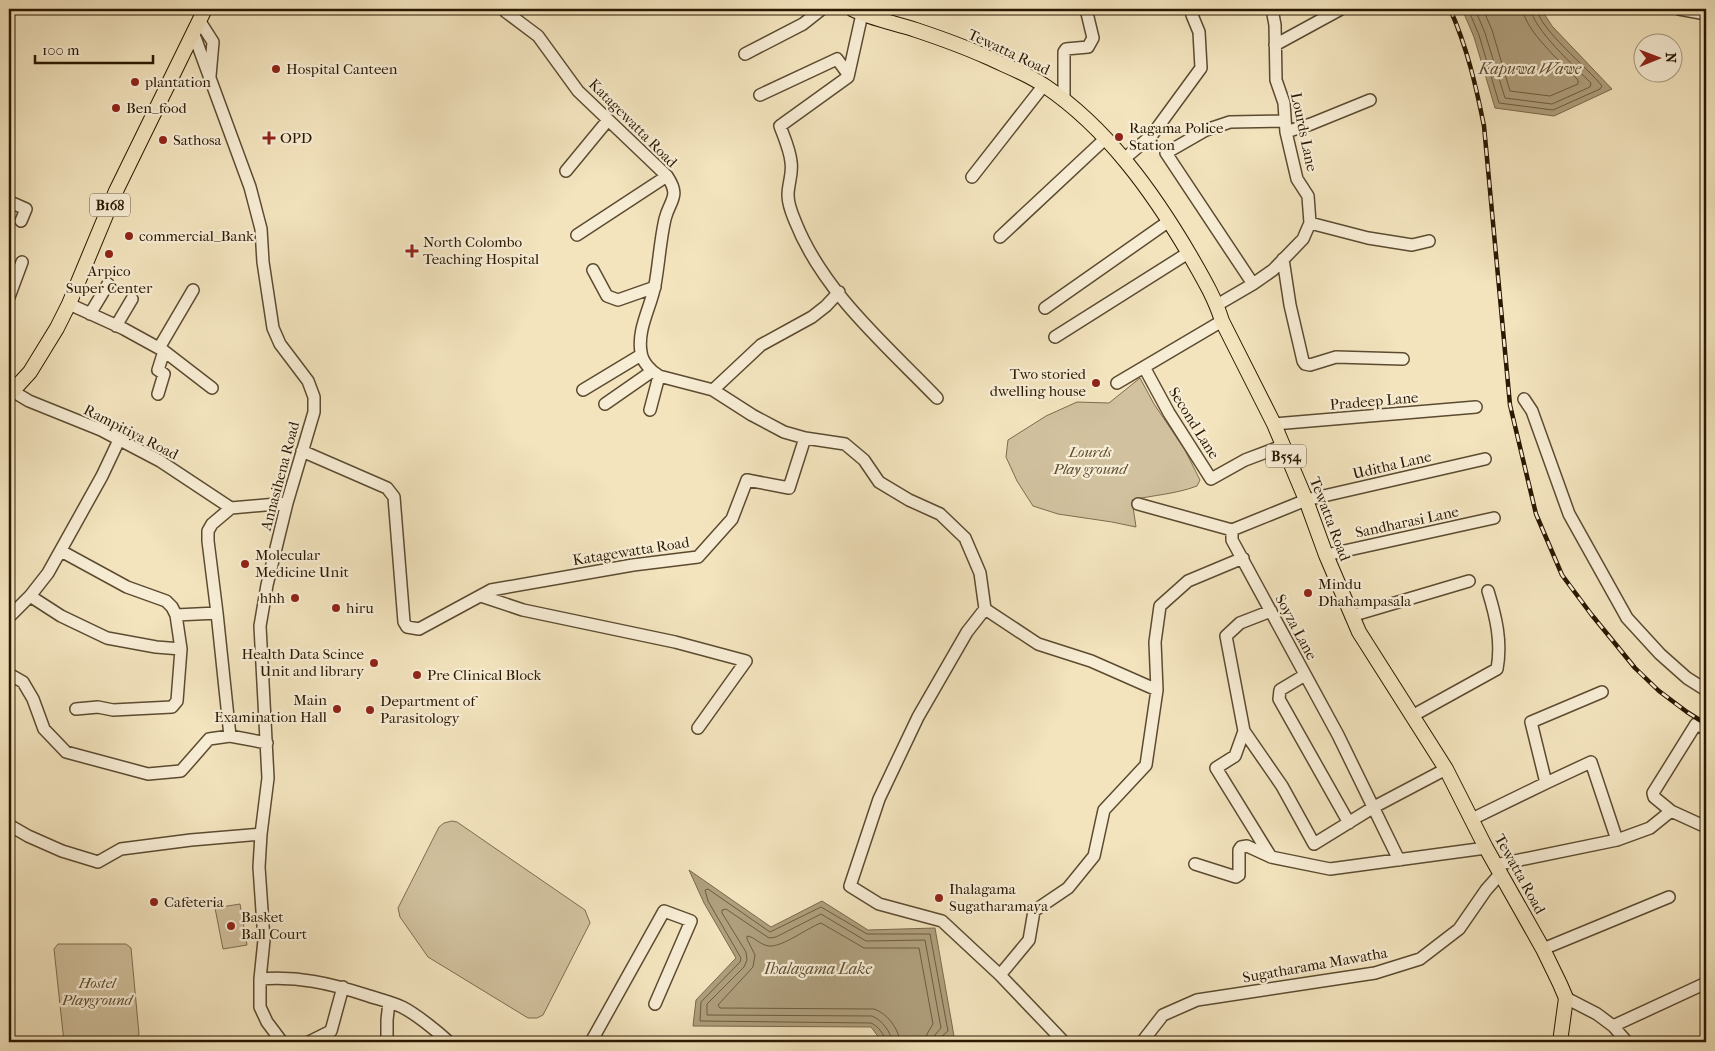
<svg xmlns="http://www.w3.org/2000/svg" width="1715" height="1051" font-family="'IM FELL French Canon',serif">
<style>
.green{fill:#d1c19e;stroke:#7e6c4f}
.water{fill:#af9f7d;stroke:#7a694b}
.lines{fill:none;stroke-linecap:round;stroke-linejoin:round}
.shore{stroke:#6c5c3e;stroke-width:1}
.minor-casing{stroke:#5c4b30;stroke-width:14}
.major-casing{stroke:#2a1800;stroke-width:16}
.minor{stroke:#f7edd5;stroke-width:11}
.major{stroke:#f3e4be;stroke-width:14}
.rail-casing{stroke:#2a1800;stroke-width:4.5}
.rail{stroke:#f7edd5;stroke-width:2.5;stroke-dasharray:8;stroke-linecap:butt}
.poi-dot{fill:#8f2418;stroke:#f7edd5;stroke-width:2}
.labels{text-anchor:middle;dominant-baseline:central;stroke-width:4.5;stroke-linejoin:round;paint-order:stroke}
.shield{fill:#f7edd5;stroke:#685840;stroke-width:1}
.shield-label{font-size:14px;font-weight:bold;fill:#2a1800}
.street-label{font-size:15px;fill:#2a1800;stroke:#f7edd5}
.poi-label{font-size:15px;fill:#2a1800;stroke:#f7edd5;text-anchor:start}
.park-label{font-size:15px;font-style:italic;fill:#5c4b2f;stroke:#f7edd5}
.water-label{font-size:16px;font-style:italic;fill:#5f4e32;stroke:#f7edd5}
</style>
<rect width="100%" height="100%" fill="#f3e4be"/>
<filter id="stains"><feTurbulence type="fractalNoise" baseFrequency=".004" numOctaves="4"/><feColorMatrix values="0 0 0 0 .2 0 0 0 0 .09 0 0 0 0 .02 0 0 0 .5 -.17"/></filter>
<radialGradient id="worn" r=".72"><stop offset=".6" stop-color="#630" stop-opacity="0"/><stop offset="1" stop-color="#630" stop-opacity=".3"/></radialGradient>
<!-- green -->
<path class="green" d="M1140 378 1154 404 1185 450 1200 480 1197 486C1176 494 1154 495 1132 500L1136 527 1112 522 1058 514 1033 506 1017 481 1006 457 1008 440 1046 416 1077 402 1109 403Z
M452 821 457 822 585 910 590 923 543 1015 537 1018H528L428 957 400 917 398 908 439 827 444 823Z
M240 904 247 945 223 949 215 908Z
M58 944H126L131 948 139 1034 137 1037 113 1042H64L54 949Z"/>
<!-- water -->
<path class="water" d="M1462 9H1541L1552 26 1612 89 1554 116 1495 108 1474 37Z
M689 870 771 927 822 901 868 930 935 928 954 1036 941 1042H882L871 1027 693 1026 696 1000 736 958 704 903Z"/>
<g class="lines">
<!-- shore -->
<path class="shore" d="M1468 9 1479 35 1499 103 1553 110 1600 89 1602 86C1588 68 1539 29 1537 9
M1475 9 1485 33 1505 98 1552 104 1590 87 1591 83C1576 68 1532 28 1531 9
M1483 9 1492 30 1510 91 1550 96 1578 84V80C1563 64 1524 30 1523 9
M886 1042C885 1035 878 1026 871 1023L700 1021 701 1002 740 962 741 958 708 901 705 890 708 889 770 932 821 907 867 934H930L948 1031 941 1037 940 1042
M892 1042C891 1032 882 1020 872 1016L707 1015V1004L744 967 747 960 746 952 722 913V910L726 909 769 938 776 937 821 914 866 941 925 940 941 1028 935 1035 934 1042
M900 1042C899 1029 887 1013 874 1009L720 1008 718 1005 753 967 755 955 747 939V936C755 937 760 945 769 946 783 947 807 928 821 923L864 948H919L933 1024 927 1034 926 1042"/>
<defs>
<path id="minor" d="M1679 9 1706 14
M862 14 848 77 780 126C784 137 790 150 791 162 793 173 788 184 788 195 788 203 792 214 795 221 823 292 885 344 937 398
M199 20 213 42 210 76
M193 32 250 187 261 229 263 262 273 328 280 344 308 381 314 397V412L287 503 267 585 260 626 268 778 261 834 259 867 264 940 260 979V1007L267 1022 282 1042
M1275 45 1341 9
M745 54 803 24 822 9
M760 95 837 59 848 74
M1064 101V52L1066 49 1088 47 1093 38 1086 9
M1286 132 1311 124 1370 100
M1124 159 1152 135 1201 68 1199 32 1192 15 1191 9
M566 171 608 120
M972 177 1044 85
M9 205 10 202 26 209 21 221
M1310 223 1368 238 1412 245 1429 241
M577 235 667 176
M1000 237 1106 138
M1283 259 1290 305 1303 361 1305 364 1310 365 1336 357 1403 359
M593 270 607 296 618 300 655 287
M1253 284 1166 153 1206 130 1230 122 1285 121
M9 297 22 262
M69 304 124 329 164 351 212 388
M1217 305 1253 284 1273 270 1303 239 1310 223 1308 196 1297 179 1286 132 1284 103 1276 80 1275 25 1272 9
M1045 308 1169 221
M90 314 108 284
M116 326 132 299
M1055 337 1188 253
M159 348 193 290
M1144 367 1169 413 1211 479 1245 460 1282 446
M1117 383 1222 321
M9 389 29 401 101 430 160 461 231 508
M583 390 641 355
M713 390 761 345 812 317 826 306 839 292
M158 394 164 374 158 370 164 351
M1524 399 1532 411 1569 514 1627 618 1660 654 1687 678 1706 690
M605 404 651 372
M650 410 659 376
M1274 424 1476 407
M805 438 845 444 864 460 879 482 909 500 940 514 965 538 980 573 985 609 967 632 918 717 879 799 850 886 879 904 942 921 1000 975 1064 1042
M302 451 387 488 394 497 404 622 407 627 419 629 491 590 633 565 698 557 732 519 747 480 789 488 805 438 784 432 752 415 713 390 659 376C651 371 642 362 641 352 637 329 651 307 655 285 659 263 660 241 665 219 670 199 681 197 667 176L578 91 538 36 506 12 504 9
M1138 504 1232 530
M61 551 127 587 166 601 172 607 176 615
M1326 555 1494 518
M30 596 61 616 107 638 156 647 181 649
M481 596 523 610 675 642 746 661 698 728
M985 609 1038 644 1091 661 1157 690 1155 642 1160 606 1188 581 1243 558
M1271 611 1240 623 1226 636 1244 731 1282 786 1314 844 1374 807 1446 769
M217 613 230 736
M1351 616 1469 581
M9 617 30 596 48 573 102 476 119 440
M9 674 23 682 33 699 44 729 66 752 148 774 181 771 209 739 230 736 267 743
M1305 675 1280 690 1279 699 1349 823
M76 709 98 707 113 710 172 707 177 701 181 649 176 615 217 613 208 541V531L212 524 231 508 287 503
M1412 716 1497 669C1502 642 1496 617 1488 591
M1244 731 1235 756 1216 768 1271 857 1330 869 1486 848
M1546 783 1591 762 1617 840
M1671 811 1706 827
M1472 819 1546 783 1531 722 1602 692
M9 825 28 836 62 851 98 862 121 849 191 840 261 834
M1399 860 1338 735 1232 540V530L1306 500 1485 459
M1195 864 1236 877 1239 875V850L1241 847 1247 846 1271 857
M1495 865 1617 840 1650 828 1671 811 1654 797 1653 793 1696 724 1706 729
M1543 949 1669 897
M1000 975 1029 940 1034 911 1068 888 1094 856 1104 810 1146 765 1157 690
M260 979C298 976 329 983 366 995 378 999 391 1002 402 1007 416 1014 438 1032 449 1042
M1566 998 1597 1014 1613 1026 1627 1042
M1613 1026 1706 983
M309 1042 331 1031 343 987
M387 1042V1020L389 1002
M591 1042 664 911 691 921 655 1004
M1142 1042 1163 1015 1197 1000 1375 973 1420 959 1459 929 1486 890 1501 873"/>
<path id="major" d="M852 9C872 19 895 23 916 30 940 38 965 47 987 57 1006 66 1028 74 1045 86 1107 128 1153 192 1191 257 1203 278 1215 298 1222 321L1274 424 1306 500 1326 555 1359 632 1446 769 1486 848 1543 949 1560 984 1566 998 1560 1042
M9 395 30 372 57 328 69 304 116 191 205 9"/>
</defs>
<!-- minor casing -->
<use href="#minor" class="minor-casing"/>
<!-- major casing -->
<use href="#major" class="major-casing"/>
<!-- minor -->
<use href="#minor" class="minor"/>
<!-- major -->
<use href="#major" class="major"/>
<defs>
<path id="rail" d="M1450 9C1467 47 1476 86 1484 126L1510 405 1536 514 1562 575 1591 614 1635 668 1659 691 1687 712 1706 724"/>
</defs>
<!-- rail casing -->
<use href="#rail" class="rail-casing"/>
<!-- rail -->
<use href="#rail" class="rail"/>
</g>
<!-- markers -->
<g class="poi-dot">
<circle cx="276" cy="69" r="5"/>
<circle cx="135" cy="82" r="5"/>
<circle cx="116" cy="108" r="5"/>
<circle cx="1119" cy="137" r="5"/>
<path d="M266.5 130.5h5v5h5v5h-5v5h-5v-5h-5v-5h5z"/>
<circle cx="163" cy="140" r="5"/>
<circle cx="129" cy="236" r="5"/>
<path d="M409.5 243.5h5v5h5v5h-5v5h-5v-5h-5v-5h5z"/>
<circle cx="109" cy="254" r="5"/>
<circle cx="1096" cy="383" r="5"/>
<circle cx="245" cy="564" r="5"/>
<circle cx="1308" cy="593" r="5"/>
<circle cx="295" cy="598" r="5"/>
<circle cx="336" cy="608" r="5"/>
<circle cx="374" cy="663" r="5"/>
<circle cx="417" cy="675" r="5"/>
<circle cx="337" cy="709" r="5"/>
<circle cx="370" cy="710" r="5"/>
<circle cx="939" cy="898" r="5"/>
<circle cx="154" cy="902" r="5"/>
<circle cx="231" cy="926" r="5"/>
</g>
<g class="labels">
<!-- shield labels -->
<g class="shield">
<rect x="90" y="193.5" width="40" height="23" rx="4"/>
<rect x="1266" y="444.5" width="40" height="23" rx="4"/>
</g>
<g class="shield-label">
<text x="110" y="205">B168</text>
<text x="1286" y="456">B554</text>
</g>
<!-- street labels -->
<g class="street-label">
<text transform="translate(1009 52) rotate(25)">Tewatta Road</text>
<text transform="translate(633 123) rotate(45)">Katagewatta Road</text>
<text transform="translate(1304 132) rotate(78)">Lourds Lane</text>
<text transform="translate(1374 401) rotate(-5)">Pradeep Lane</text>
<text transform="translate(1194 423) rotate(58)">Second Lane</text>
<text transform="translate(131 432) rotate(27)">Rampitiya Road</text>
<text transform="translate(1392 465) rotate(-13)">Uditha Lane</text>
<text transform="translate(280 476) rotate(-75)">Annasihena Road</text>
<text transform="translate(1330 519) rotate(69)">Tewatta Road</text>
<text transform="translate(1407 522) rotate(-12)">Sandharasi Lane</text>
<text transform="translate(631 551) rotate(-9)">Katagewatta Road</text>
<text transform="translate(1296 627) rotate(62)">Soyza Lane</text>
<text transform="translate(1520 874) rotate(61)">Tewatta Road</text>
<text transform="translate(1315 965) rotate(-10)">Sugatharama Mawatha</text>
</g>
<!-- poi labels -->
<g class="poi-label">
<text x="286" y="69">Hospital Canteen</text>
<text x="145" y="82">plantation</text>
<text x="126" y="108">Ben_food</text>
<text x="1129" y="128">Ragama Police<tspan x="1129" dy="17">Station</tspan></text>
<text x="280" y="138">OPD</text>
<text x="173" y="140">Sathosa</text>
<text x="139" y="236">commercial_Bank</text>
<text x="423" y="242">North Colombo<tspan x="423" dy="17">Teaching Hospital</tspan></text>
<text x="109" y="271" text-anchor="middle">Arpico<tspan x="109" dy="17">Super Center</tspan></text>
<text x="1086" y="374" text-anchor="end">Two storied<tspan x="1086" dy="17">dwelling house</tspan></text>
<text x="255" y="555">Molecular<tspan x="255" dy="17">Medicine Unit</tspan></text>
<text x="1318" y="584">Mindu<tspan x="1318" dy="17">Dhahampasala</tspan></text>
<text x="285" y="598" text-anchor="end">hhh</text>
<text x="346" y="608">hiru</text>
<text x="364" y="654" text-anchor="end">Health Data Scince<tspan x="364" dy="17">Unit and library</tspan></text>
<text x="427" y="675">Pre Clinical Block</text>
<text x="327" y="700" text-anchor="end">Main<tspan x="327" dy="17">Examination Hall</tspan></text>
<text x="380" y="701">Department of<tspan x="380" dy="17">Parasitology</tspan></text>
<text x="949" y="889">Ihalagama<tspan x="949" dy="17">Sugatharamaya</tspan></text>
<text x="164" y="902">Cafeteria</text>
<text x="241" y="917">Basket<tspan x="241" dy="17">Ball Court</tspan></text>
</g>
<!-- park labels -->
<g class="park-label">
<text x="1090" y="452">Lourds<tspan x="1090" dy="17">Play ground</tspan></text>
<text x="97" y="983">Hostel<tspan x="97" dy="17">Playground</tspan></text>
</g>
<!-- water labels -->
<g class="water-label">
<text x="1530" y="68">Kapuwa Wawe</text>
<text x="818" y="968">Ihalagama Lake</text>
</g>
</g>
<!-- margin -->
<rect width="1715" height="1051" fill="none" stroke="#f3e4be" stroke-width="30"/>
<rect x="10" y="10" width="1695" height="1031" fill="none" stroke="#2a1800" stroke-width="2.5"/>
<rect x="15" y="15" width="1685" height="1021" fill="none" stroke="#2a1800"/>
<!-- north arrow -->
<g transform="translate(1658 58) rotate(89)"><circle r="24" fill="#f7edd5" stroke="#a59880"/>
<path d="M0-4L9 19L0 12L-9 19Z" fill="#8f2418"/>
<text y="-8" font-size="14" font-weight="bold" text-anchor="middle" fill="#2a1800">N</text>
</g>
<!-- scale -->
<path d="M35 55v8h118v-8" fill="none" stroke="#2a1800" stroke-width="2.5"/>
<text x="42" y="55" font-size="15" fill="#2a1800" stroke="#f7edd5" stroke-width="4" paint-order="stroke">100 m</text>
<rect width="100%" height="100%" filter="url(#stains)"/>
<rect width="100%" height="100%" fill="url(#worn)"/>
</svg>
